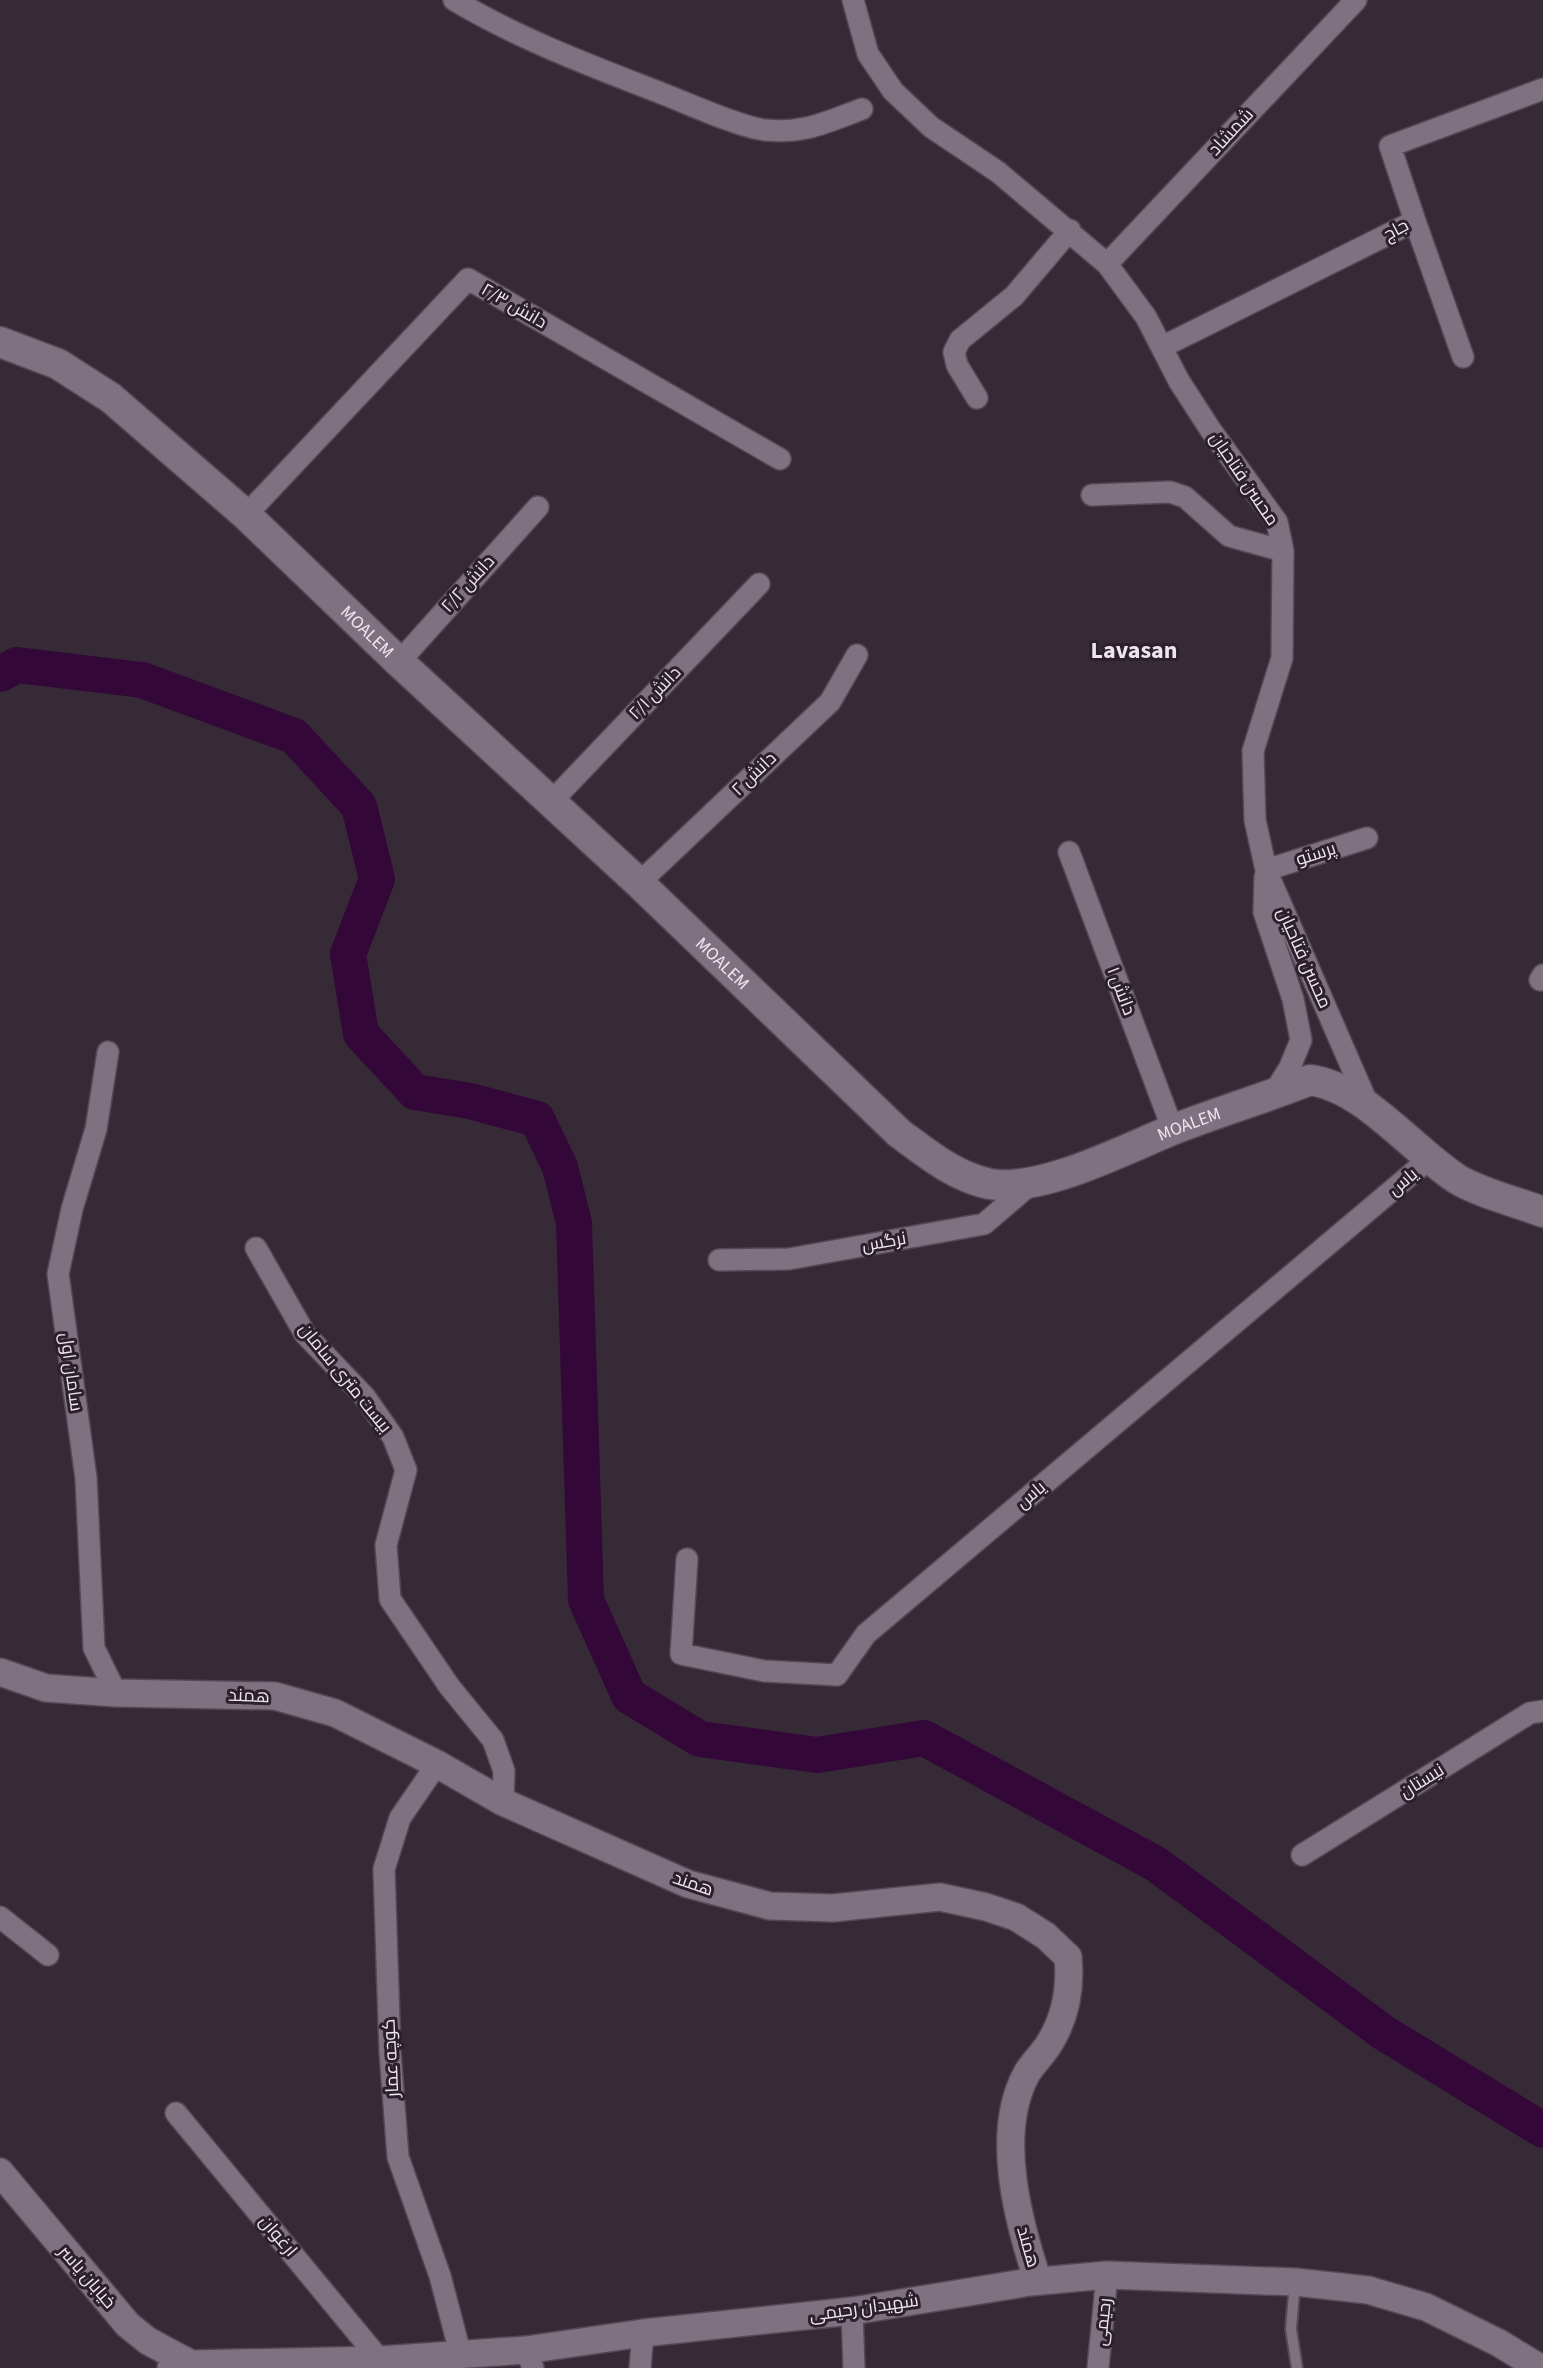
<svg xmlns="http://www.w3.org/2000/svg" width="1543" height="2368" font-family="'Source Sans 3',Cairo,sans-serif">
<style>
.lines{fill:none;stroke-linecap:round;stroke-linejoin:round}
.river{stroke:#340739;stroke-width:36}
.service-casing{stroke:#534954;stroke-width:14}
.minor-casing{stroke:#534954;stroke-width:24}
.tertiary-casing{stroke:#534954;stroke-width:30}
.secondary-casing{stroke:#534954;stroke-width:33}
.service{stroke:#7f7180;stroke-width:10}
.minor{stroke:#7f7180;stroke-width:21}
.tertiary{stroke:#7f7180;stroke-width:27}
.secondary{stroke:#7f7180;stroke-width:30}
.labels{text-anchor:middle;dominant-baseline:central;stroke-width:6;stroke-linejoin:round;paint-order:stroke}
.street-label{font-size:18px;fill:#eee6ee;stroke:#2b202c}
.district-label{font-size:24px;font-weight:bold;fill:#eee6ee;stroke:#2b202c}
</style>
<rect width="100%" height="100%" fill="#352a36"/>
<g class="lines">
<!-- river -->
<path class="river" d="M0 674 17 665 142 680 294 736 359 806 377 879 348 954 361 1034 415 1092 470 1101 537 1119 560 1167 574 1223 586 1600 629 1696 700 1739 817 1755 924 1738 1156 1864 1384 2033 1543 2130"/>
<defs>
<path id="service" d="M1295 2282 1291 2329 1297 2368"/>
<path id="minor" d="M454 0C521 40 594 67 666 95 691 105 740 127 765 130 804 134 827 122 862 109
M853 0 868 54 893 91 931 127 998 172 1107 264 1146 317 1179 381 1210 429 1277 522 1283 551 1282 658 1253 751 1255 820 1266 870 1369 1107
M1415 221 1463 357
M1107 264 1356 0
M1162 347 1415 221 1390 146 1543 89
M977 398 957 365 954 352 960 340 1014 296 1070 230
M1092 495 1170 492 1185 497 1229 536 1283 551
M246 515 468 279 780 459
M399 662 538 507
M551 802 759 584
M1069 852 1173 1130
M1266 870 1367 838
M1265 877 1264 912 1293 999 1301 1040 1290 1067 1272 1096
M639 883 830 702 857 655
M1540 980 1543 975
M108 1052 96 1129 72 1209 58 1274 86 1478 94 1648 116 1693
M256 1248 305 1334 365 1397 393 1437 406 1470 386 1545 390 1599 449 1686 493 1740 504 1771 503 1802
M719 1260 789 1259 984 1224 1033 1182
M687 1559 681 1654 764 1671 837 1675 866 1634 1428 1160
M437 1764 400 1818 384 1869 390 2052 398 2157 440 2276 461 2356
M1302 1855 1530 1713 1543 1711
M0 1917 48 1955
M176 2113 380 2360
M852 2311 854 2368
M526 2350 533 2368
M640 2368 643 2333
M1098 2368 1107 2275"/>
<path id="tertiary" d="M0 1672 46 1688 116 1693 275 1696 335 1713 437 1764 503 1802 688 1884 770 1906 833 1908 940 1897 986 1907 1016 1917 1046 1936 1068 1957C1071 1988 1066 2017 1049 2044 1043 2054 1033 2063 1027 2073 994 2132 1018 2221 1038 2281
M0 2172 128 2325 148 2341 191 2364
M171 2368 191 2364 380 2360 526 2350 643 2333 852 2311 1030 2282 1107 2275 1295 2282 1368 2290 1426 2307 1499 2343 1540 2368"/>
<g id="secondary">
<path id="s1" d="M0 342 58 364 111 398 246 515 399 662 639 883 899 1133C926 1153 955 1177 990 1184 1041 1193 1125 1149 1172 1130 1218 1112 1265 1098 1310 1080 1364 1087 1412 1150 1457 1179 1480 1193 1517 1202 1543 1212"/>
</g>
</defs>
<!-- service casing -->
<use href="#service" class="service-casing"/>
<!-- minor casing -->
<use href="#minor" class="minor-casing"/>
<!-- tertiary casing -->
<use href="#tertiary" class="tertiary-casing"/>
<!-- secondary casing -->
<use href="#secondary" class="secondary-casing"/>
<!-- service -->
<use href="#service" class="service"/>
<!-- minor -->
<use href="#minor" class="minor"/>
<!-- tertiary -->
<use href="#tertiary" class="tertiary"/>
<!-- secondary -->
<use href="#secondary" class="secondary"/>
</g>
<g class="labels">
<!-- street labels -->
<g class="street-label">
<text transform="translate(1231 132) rotate(-47)">شمشاد</text>
<text transform="translate(1396 230) rotate(-28)">جاج</text>
<text transform="translate(514 306) rotate(30)">دانش ۲/۳</text>
<text transform="translate(1244 479) rotate(56)">محسن فتاحیان</text>
<text transform="translate(468 584) rotate(-48)">دانش ۲/۲</text>
<text stroke="none"><textPath href="#s1" startOffset="472">MOALEM</textPath></text>
<text transform="translate(655 693) rotate(-46)">دانش ۲/۱</text>
<text transform="translate(754 774) rotate(-44)">دانش ۲</text>
<text transform="translate(1316 854) rotate(-18)">پرستو</text>
<text transform="translate(1304 958) rotate(66)">محسن فتاحیان</text>
<text stroke="none"><textPath href="#s1" startOffset="958">MOALEM</textPath></text>
<text transform="translate(1121 991) rotate(69)">دانش ۱</text>
<text stroke="none"><textPath href="#s1" startOffset="1518">MOALEM</textPath></text>
<text transform="translate(1403 1182) rotate(-40)">یاس</text>
<text transform="translate(884 1242) rotate(-10)">نرگس</text>
<text transform="translate(71 1372) rotate(82)">سامان اول</text>
<text transform="translate(345 1378) rotate(51)">بیست متری سامان</text>
<text transform="translate(1031 1495) rotate(-40)">یاس</text>
<text transform="translate(249 1696) rotate(2)">همند</text>
<text transform="translate(1422 1781) rotate(-32)">نیستان</text>
<text transform="translate(693 1884) rotate(19)">همند</text>
<text transform="translate(391 2058) rotate(-93)">کوچه عمار</text>
<text transform="translate(278 2236) rotate(50)">ارغوان</text>
<text transform="translate(1028 2247) rotate(74)">همند</text>
<text transform="translate(87 2277) rotate(49)">خیابان یاسر</text>
<text transform="translate(864 2308) rotate(-8)">شهیدان رحیمی</text>
<text transform="translate(1103 2322) rotate(-84)">رحیمی</text>
</g>
<!-- district labels -->
<g class="district-label">
<text x="1134" y="650">Lavasan</text>
</g>
</g>
</svg>
